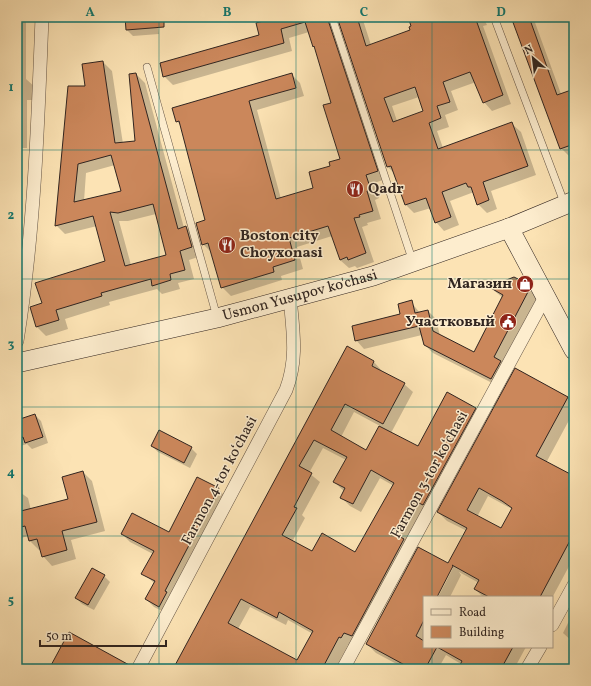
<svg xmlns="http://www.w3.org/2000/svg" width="591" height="686" font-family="Vollkorn,serif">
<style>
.shadow{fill:#0003;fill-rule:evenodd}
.building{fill:#cb875b;stroke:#312520;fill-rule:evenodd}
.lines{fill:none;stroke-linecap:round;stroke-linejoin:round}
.lane-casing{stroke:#645445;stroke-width:8}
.street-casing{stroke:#645445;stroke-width:14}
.secondary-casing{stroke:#312520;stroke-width:20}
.lane{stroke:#fdedce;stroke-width:7}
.street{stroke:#fdedce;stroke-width:13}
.secondary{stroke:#fdedce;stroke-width:19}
.grid{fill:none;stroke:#0f766e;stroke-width:1;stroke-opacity:0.55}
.labels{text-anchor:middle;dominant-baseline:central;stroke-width:3;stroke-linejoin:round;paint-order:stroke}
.poi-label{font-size:15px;font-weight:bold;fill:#312520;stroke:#fdedce;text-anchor:start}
.street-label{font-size:15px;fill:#312520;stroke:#fdedce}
.neatline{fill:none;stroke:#0f766e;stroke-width:1.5}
.grid-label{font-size:13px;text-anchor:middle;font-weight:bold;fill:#0f766e}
</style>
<rect width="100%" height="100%" fill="#fce3b4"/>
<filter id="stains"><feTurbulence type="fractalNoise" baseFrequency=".005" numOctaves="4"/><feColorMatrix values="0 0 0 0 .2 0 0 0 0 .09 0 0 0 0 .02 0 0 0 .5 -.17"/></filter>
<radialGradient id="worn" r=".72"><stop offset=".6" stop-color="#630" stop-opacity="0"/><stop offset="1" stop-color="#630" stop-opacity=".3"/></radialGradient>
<!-- shadow -->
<path class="shadow" d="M17 17H26V79L36 88V100H27V148H17Z
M126 17H157L159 34 133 36 127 30Z
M274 17H362L371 45 411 31 412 27 409 17H483L487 25 483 26 511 104 492 111 484 102 476 82 451 91 458 110 445 115 449 127 437 131 443 148 512 124 521 132 536 175 491 191 497 209 487 213 478 204 474 192 450 201 459 225 444 231 436 222 431 208 414 213 406 205 394 173 388 167 339 21 336 23 386 179 374 183 379 198 375 200 381 219 367 223 368 225 362 227 374 262 357 268 355 266 349 268 340 260 332 236 297 247 303 269 281 276 282 280 231 296 222 287 212 253 203 244 207 221 181 126 177 121 292 75 300 83 304 96 257 110 281 199 314 189 332 167 341 160 332 104 316 49 309 32 289 38 292 51 173 85 164 76 261 36ZM419 97 425 112 397 121 392 106Z
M512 17H533L561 94 574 90V155L570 157 561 148Z
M103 62 112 71 123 144 136 142V74L145 83 184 228 186 227 195 236 201 256 189 260 194 279 178 283 180 289 162 294 157 289 109 302 110 305 65 319 68 329 46 336 37 327 43 304 106 262 97 226 65 234 56 225 86 87ZM115 165 123 191 84 201 86 173ZM156 214 168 255 131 265 119 221H128Z
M525 284 537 298 500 387 433 353 424 344 422 335 364 349 356 340 401 315 411 302 420 313 428 311 436 319 440 336 475 353 503 298 491 288Z
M347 348 374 362 382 371 404 384 413 392 391 433 418 448 475 408 484 417 350 646 348 645 335 669H174ZM372 363H374L370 370ZM354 412 380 426 367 451 341 437ZM323 448 346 460 334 482 344 491 341 497 350 506 361 512 380 478 394 486 356 553 313 552 292 542 305 518 302 515 320 482 309 473ZM250 607 286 625 288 620 313 634 298 661 238 629Z
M516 370 568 397 574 403V411L546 463 574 477V557L552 598V597H483L475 589 479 583 459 572 461 575 450 597H438L453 568H451L435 597H424V647H526L514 669H459L461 664 446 655 438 669H406L376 653 367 644 449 565 467 531 447 521 438 512ZM488 496 512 509 501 530 477 517Z
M35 415 41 421 48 443 32 449 27 444 17 447V421Z
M152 446 191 448 197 454 190 468 158 452Z
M83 472 92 481 105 531 71 540 76 559 52 566 43 556 41 549 39 550 29 540 28 536 21 538 17 534V490L28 498 31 510 69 500Z
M218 489 226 497 168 614 154 607 146 599 154 583 143 573 153 554 130 542 122 534 169 533Z
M104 576 110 582 94 610 82 604 76 598Z
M574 611V643L563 633Z"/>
<!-- building -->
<path class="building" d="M125 17H164V27L126 30Z
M277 17H327L378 171 366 175 371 190 367 191 373 211 359 215 360 217 354 218 366 253 348 260 347 257 340 260 328 226 289 238 295 260 273 267 274 272 221 288 208 243 202 245 196 223 205 220 179 121 176 122 172 108 292 73 296 88 249 101 276 199 313 188 309 172 330 166 329 162 340 159 323 105 331 103 314 46 313 47 305 22 281 29 284 43 163 77 160 63 259 35 256 23Z
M337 17H357L366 46 410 30 409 27 411 26 408 17H475L503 95 483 103 470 72 443 82 450 102 437 106 441 118 429 123 438 149 512 122 528 166 483 182 489 200 477 205 471 187H468L466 183 442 192 451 217 435 223 426 198 405 205 391 166 387 167ZM415 87 423 111 393 122 384 98Z
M511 17H529L557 95 574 89V144L560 149Z
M103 61 115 143 135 141 129 74 136 73 178 229 186 226 192 247 180 251 185 270 170 274 171 280 152 286 151 279 101 293 102 296 56 310 59 320 36 327 30 307 42 303 35 283 105 261 93 216 55 226 68 86H85L82 64ZM111 155 121 191 74 202 78 164ZM153 204 166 255 125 266 110 212 118 213Z
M514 277 526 283 529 290 494 357 501 361 491 379 424 345 419 326 355 341 352 326 400 314 398 304 412 300 415 313 428 310 433 331 474 352 503 295 489 287Z
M347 346 374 361 372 366 405 383 383 424 345 404 331 430 366 450 379 426 418 446 447 392 476 408 423 505 415 501 397 535 404 539 352 636 344 633 341 638 339 637 322 669H173ZM314 440 347 457 333 482 345 488 340 498 353 504 371 470 394 483 355 552 322 533 312 551 282 535 297 508 294 507 312 473 299 466ZM241 599 277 618 279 612 313 631 297 660 228 623Z
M515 368 568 397 536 456 574 476V533L540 597H489L474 589 479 580 452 565 453 566 437 597H424V620L416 636 424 641V647H513L501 669H458L462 661 437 647 425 669H412L366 644 418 547 448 563 467 528 437 512ZM479 488 502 501 512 508 501 528 467 510Z
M35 414 43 437 25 443 23 437 17 439V420Z
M159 430 192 447 184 463 151 446Z
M83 471 97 522 62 531 67 550 42 557 37 539 29 541 25 526 17 528V512L68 499 62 477Z
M197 477 219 488 165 591 167 592 159 607 145 599 155 581 141 574 154 551 121 534 132 513 169 532Z
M92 568 105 575 88 605 75 598Z
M69 632 131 666 130 669H49Z"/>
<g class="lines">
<defs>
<path id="lane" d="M332 17 413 262
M494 17 565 205
M147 67 217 317"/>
<path id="street" d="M17 341C34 234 38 125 42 17
M552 625 574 585
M138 669 286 390C298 359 293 331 290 298
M343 669 545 297
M527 669 540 647"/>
<g id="secondary">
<path d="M509 228 574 350"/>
<path id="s1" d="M17 363 217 318 373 276 509 228 574 201"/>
</g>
</defs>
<!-- lane casing -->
<use href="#lane" class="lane-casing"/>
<!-- street casing -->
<use href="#street" class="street-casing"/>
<!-- secondary casing -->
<use href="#secondary" class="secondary-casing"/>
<!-- lane -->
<use href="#lane" class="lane"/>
<!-- street -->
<use href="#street" class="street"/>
<!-- secondary -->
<use href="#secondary" class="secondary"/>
</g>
<!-- grid -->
<path class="grid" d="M159 17V669M296 17V669M432 17V597M17 150H574M17 279H574M17 407H574M17 536H574M432 647V669"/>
<!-- icons -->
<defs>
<symbol id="restaurant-disc" viewBox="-11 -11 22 22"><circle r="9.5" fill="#8f2418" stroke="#fdedce"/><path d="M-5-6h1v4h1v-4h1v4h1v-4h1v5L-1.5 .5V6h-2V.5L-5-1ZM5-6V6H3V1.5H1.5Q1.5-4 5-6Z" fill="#fff"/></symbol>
<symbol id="shop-disc" viewBox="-11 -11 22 22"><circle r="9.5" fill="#8f2418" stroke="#fdedce"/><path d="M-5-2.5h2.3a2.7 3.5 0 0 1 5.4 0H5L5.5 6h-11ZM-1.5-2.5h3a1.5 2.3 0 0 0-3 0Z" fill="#fff"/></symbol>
<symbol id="civic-disc" viewBox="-11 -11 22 22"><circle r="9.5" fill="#8f2418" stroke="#fdedce"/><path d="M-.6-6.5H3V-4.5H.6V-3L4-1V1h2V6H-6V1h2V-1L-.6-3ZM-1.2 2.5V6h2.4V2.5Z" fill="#fff"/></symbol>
</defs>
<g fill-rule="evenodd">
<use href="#restaurant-disc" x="345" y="179" width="20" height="20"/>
<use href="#restaurant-disc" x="217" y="235" width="20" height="20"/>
<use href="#shop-disc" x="515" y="274" width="20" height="20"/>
<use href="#civic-disc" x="498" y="312" width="20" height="20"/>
</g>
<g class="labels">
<!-- poi labels -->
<g class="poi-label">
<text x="368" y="189">Qadr</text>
<text x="240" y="236">Boston city<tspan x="240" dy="17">Choyxonasi</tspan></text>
<text x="512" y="284" text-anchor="end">Магазин</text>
<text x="495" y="322" text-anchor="end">Участковый</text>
</g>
<!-- street labels -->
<g class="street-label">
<text stroke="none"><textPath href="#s1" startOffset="291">Usmon Yusupov ko'chasi</textPath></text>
<text transform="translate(430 475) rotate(-61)">Farmon 3-tor koʻchasi</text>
<text transform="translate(220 481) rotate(-62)">Farmon 4-tor koʻchasi</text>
</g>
</g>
<!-- margin -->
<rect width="591" height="686" fill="none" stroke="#fce3b4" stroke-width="44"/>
<!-- legend -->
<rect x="423" y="596" width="130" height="52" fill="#fdedce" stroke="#ab9d88"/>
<rect x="431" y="609" width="20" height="6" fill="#fdedce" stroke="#ab9d88"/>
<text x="459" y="616" font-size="12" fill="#312520">Road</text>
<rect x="431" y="626" width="20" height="12" fill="#cb875b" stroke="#ab9d88"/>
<text x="459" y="636" font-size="12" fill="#312520">Building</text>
<!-- north arrow -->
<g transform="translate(533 58) rotate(332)" stroke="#fdedce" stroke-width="3" paint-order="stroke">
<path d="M0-3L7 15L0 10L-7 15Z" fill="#312520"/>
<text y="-6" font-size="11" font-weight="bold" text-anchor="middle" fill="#312520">N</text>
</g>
<!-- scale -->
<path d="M40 640v6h126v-6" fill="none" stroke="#312520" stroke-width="2"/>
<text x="46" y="640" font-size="12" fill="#312520" stroke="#fdedce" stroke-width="3" paint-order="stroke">50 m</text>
<rect x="22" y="22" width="547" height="642" class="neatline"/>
<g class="grid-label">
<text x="90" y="16">A</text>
<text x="227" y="16">B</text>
<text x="364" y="16">C</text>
<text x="501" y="16">D</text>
<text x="11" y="91">1</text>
<text x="11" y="219">2</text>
<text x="11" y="348">3</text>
<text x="11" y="476">4</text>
<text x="11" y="604">5</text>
</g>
<rect width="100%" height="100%" filter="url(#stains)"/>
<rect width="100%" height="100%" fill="url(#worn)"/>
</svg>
